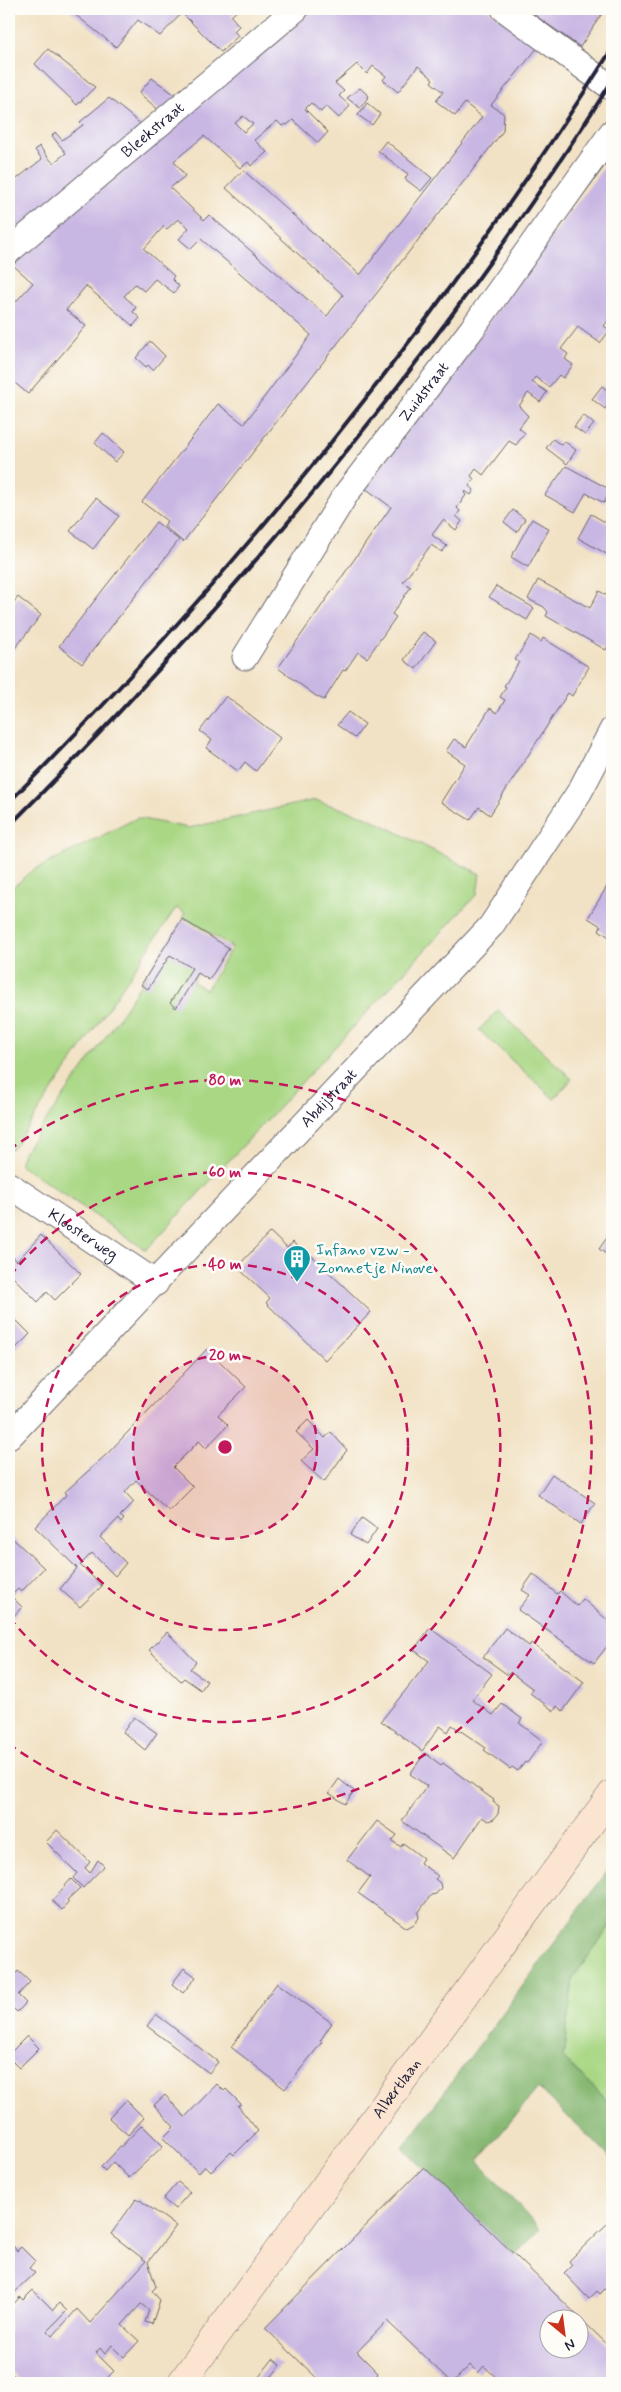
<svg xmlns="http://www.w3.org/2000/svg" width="621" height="2392" font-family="Mynerve,sans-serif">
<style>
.green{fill:#a9d784;stroke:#667c60}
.forest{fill:#86b872;stroke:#546d56}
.building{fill:#c9b7e3;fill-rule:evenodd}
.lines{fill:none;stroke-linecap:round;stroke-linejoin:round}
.street-casing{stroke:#6b656b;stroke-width:27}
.secondary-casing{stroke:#6b656b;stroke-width:29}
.street{stroke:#fff;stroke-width:25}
.secondary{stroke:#fce5d0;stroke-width:28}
.rail{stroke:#22223b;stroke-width:4}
.ring{fill:none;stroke:#c2185b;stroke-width:2.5;stroke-dasharray:9 6}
.labels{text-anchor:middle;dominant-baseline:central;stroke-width:5;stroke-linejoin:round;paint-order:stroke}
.street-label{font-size:16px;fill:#22223b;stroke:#fdfcf7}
.culture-label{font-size:16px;fill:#0d838f;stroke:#fdfcf7;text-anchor:start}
.centre{fill:#c2185b;stroke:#fdfcf7;stroke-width:2.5}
.ring-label{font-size:15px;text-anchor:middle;font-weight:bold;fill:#c2185b;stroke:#fdfcf7;stroke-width:5;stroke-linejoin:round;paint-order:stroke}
</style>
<rect width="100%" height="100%" fill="#fdfcf7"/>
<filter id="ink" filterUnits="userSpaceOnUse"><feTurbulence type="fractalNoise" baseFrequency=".02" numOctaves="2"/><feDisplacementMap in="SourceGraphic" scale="10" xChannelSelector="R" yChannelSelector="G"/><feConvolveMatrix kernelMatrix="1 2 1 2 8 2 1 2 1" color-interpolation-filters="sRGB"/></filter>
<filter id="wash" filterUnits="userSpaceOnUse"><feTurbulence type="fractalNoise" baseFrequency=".0096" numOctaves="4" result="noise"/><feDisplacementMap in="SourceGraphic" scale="20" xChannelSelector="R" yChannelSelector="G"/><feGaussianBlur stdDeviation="1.12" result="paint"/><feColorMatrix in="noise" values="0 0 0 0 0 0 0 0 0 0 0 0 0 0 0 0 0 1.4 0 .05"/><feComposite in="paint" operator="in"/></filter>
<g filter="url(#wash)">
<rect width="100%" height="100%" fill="#f2e2c5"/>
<!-- green -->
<path class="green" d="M315 800 367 817 480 874 477 894 146 1250 19 1164 23 1153 110 1031 166 945 198 973 193 982 206 990 232 947 183 917 185 913 176 908 14 1147 9 1151V891L30 872 137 818 189 828Z
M498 1010 572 1079 554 1099 479 1030Z
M612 1923V2105L563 2058 573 1978Z"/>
<!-- forest -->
<path class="forest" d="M612 1865V1923L573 1978 563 2058 612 2105V2159L538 2088 478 2161 540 2230 515 2255 403 2148Z"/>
<g id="blocks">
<!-- building -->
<path class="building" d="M68 9H239L231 16 239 26 234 31 238 36 221 52 182 13 160 36 138 20 116 47Z
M315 9H487L539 46 491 105 504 114 503 131 183 542 164 526 167 521 142 502 218 404 244 424 311 335 201 239 191 249 179 239 189 228 178 219 167 229 164 226 144 249 174 276 172 279 179 286 174 293 155 279 144 291 135 284 124 296 136 307 133 312 140 318 133 326 86 286 66 310 86 326 28 394 9 378V309L33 283 13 265 34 242ZM357 64 367 74 373 66 386 76 383 80 398 92 418 66 433 79 431 82 443 92 436 101 455 116 465 103 482 117 360 275 243 170 226 188 343 295 327 316 209 215 204 220 170 188 185 176 174 161 204 136 240 168 248 162 251 166 267 152 254 140 277 121 282 126 285 124 287 125 293 120 318 143 328 132 305 109 311 103 321 112 326 106 339 118 350 106 339 96 344 91 335 83ZM243 116 253 124 244 132 235 123Z
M526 9H605L580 47Z
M48 49 95 87 77 105 35 64Z
M152 78 178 97 161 112 139 93Z
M360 88 369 96 360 108 347 98Z
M109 98 143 126 9 240V185L42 159 35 150 39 146 53 163 66 153 52 136 55 132 62 140 83 125 80 122Z
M367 103 380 114 372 125 358 115Z
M386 141 432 178 421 191 405 179 408 174 378 151Z
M612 156V315L604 326 610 330 600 343 578 327 561 349 568 354 565 359 573 365 563 378 559 375 549 387 535 377 532 382 547 392 540 402 528 393 519 406 528 416 519 428 525 433 516 445 509 441 483 475 476 469 471 476 474 479 469 486 474 490 471 495 465 491 464 493 466 495 457 508 460 511 456 516 462 521 456 530 443 520 432 535 447 546 442 552 431 545 403 582 411 587 392 614 396 617 367 658 358 652 345 671 343 670 324 700 316 696 278 668 391 507 365 488Z
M150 341 165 356 153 370 148 365 146 367 136 358Z
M602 386 612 394V399L605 409 592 399Z
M583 415 594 424 585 435 574 427Z
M103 433 124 452 115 462 95 443Z
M553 439 561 445 564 441 576 450 567 464 546 448Z
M566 466 611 490 604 503 586 493 575 512 545 495Z
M96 498 119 516 93 549 70 531Z
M513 510 525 519 517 532 504 522Z
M591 514 612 526V557L578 538Z
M532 519 549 529 528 567 511 557Z
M156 522 179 540 82 664 59 646Z
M538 580 590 608 599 591 612 598V638L606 650 546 616 548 612 544 607 528 599Z
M496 586 534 608 527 620 489 597Z
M18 597 41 615 9 656V609Z
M423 632 436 641 416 669 404 660Z
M531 635 541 642 543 638 589 667 572 696 568 693 490 815 479 807 470 820 441 802 465 764 446 751 454 739 466 747 490 708 497 713 505 700 500 697 506 687 504 686 519 662 515 660Z
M226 696 280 738 256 771 245 762 238 771 206 748 212 740 200 731Z
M348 712 365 724 355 738 337 725Z
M612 878V939L599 930 601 926 588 918Z
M182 919 229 948 209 980 198 973 176 1008 170 1003 192 968 170 955 148 989 141 985Z
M612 1231V1258L599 1249Z
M270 1232 287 1248 293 1242 303 1253 298 1259 303 1264 312 1256 371 1312 325 1360 266 1303 270 1298 237 1267Z
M41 1235 81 1274 55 1300 47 1292 38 1302 9 1273V1253L17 1261Z
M9 1313 30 1334 15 1349 13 1347 9 1352Z
M207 1349 246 1387 218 1415 228 1425 206 1448 199 1441 173 1467 193 1487 169 1511 136 1480 125 1492 134 1502 120 1516 124 1519 121 1523 118 1519 100 1537 126 1563 115 1576 92 1553 80 1565 102 1586 80 1607 60 1589 77 1568 35 1527 67 1494 65 1492 108 1453Z
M308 1420 325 1438 331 1432 347 1450 324 1482 301 1461 314 1449 296 1432Z
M552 1474 595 1503 581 1524 538 1495Z
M362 1518 377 1529 366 1545 350 1535Z
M9 1535 44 1568 21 1592 18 1589 11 1596 22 1607 9 1621Z
M533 1574 557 1594 560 1591 577 1606 583 1599 612 1624V1640L594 1663 518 1610 530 1595 522 1590Z
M430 1628 492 1674 472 1700 493 1715 502 1704 522 1719 519 1723 543 1741 527 1763 525 1762 518 1771 512 1767 510 1769 484 1750 486 1748 452 1725 448 1732 440 1726 422 1751 381 1721 429 1661 414 1650Z
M505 1628 529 1646 531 1643 584 1682 563 1711 557 1706 554 1711 530 1693 533 1689 510 1672 508 1675 483 1657Z
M167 1632 196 1662 190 1669 207 1681 201 1690 184 1678 181 1681 149 1650Z
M134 1717 157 1733 145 1750 123 1732Z
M425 1753 441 1765 443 1763 494 1800 493 1802 499 1806 498 1814 494 1819 488 1821 482 1817 454 1858 402 1821 427 1786 410 1774Z
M339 1779 354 1791 345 1804 329 1793Z
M377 1821 397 1835 392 1841 401 1847 403 1843 423 1858 420 1863 438 1876 435 1879 440 1883 441 1888 436 1894 431 1895 418 1913 419 1918 414 1924 407 1928 358 1893 370 1877 347 1860Z
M57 1830 90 1862 85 1868 90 1873 98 1860 104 1866 83 1888 73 1878 77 1873 46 1842Z
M71 1879 80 1888 67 1900 69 1902 62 1910 52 1901Z
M184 1968 196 1977 183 1993 172 1984Z
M18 1971 30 1982 18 1995 26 2003 17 2012 9 2004V1981Z
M277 1983 332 2023 320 2041 322 2042 285 2089 231 2047Z
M156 2014 218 2062 209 2073 147 2026Z
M27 2036 39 2048 19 2068 9 2058V2054Z
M217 2084 224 2091 226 2089 241 2104 238 2106 258 2131 234 2155 231 2152 211 2172 205 2166 199 2173 163 2138 174 2127 154 2105 165 2095 185 2117Z
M126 2100 144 2118 128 2135 109 2118Z
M142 2125 163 2146 129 2178 113 2162 105 2171 101 2167Z
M424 2167 612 2349V2383H557L552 2379 547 2383H502L484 2366 478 2373 470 2365 452 2383 387 2321 357 2352 378 2373 377 2375 385 2383H322L265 2328ZM548 2320H578V2350H548Z
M178 2182 190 2192 175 2209 163 2199Z
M137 2198 176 2226 148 2262 156 2287 152 2291 160 2300 152 2324 145 2322 149 2310 141 2304 122 2325 139 2341 124 2357 112 2345 105 2354 100 2348 96 2353 114 2371 102 2383H22L9 2371V2309L20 2297 23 2300 33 2290 53 2310 59 2303 67 2311 47 2331 53 2336 77 2309 90 2323 146 2261 111 2234Z
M612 2219V2282L600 2294 597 2291 589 2299 564 2273 572 2265 569 2261Z
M9 2240 17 2251 21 2247 35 2261 29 2268 35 2273 9 2298Z
M273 2359 281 2365 266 2383H254Z"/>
</g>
</g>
<g filter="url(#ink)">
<use href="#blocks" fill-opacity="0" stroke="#6b656b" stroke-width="1"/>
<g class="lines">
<defs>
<g id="street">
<path d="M504 9 612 88"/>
<path id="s1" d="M9 251 296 9"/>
<path id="s2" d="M245 657 346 494 472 329 612 132"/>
<path id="s3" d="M9 1185 156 1283"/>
<path id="s4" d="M9 1437 491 926 580 791 612 730"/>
</g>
<g id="secondary">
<path id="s5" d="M181 2383 612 1794"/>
</g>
</defs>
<!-- street casing -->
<use href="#street" class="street-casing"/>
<!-- secondary casing -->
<use href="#secondary" class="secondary-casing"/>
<!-- street -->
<use href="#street" class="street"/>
<!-- secondary -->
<use href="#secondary" class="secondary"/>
<!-- rail -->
<path class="rail" d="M9 802C236 575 440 320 612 49
M9 826C234 601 441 351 612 81"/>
</g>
</g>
<!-- distance rings -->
<circle cx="225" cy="1447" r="92" fill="#c2185b" fill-opacity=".12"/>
<g class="ring">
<circle cx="225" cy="1447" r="92"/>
<circle cx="225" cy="1447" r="183"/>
<path d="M10 1276A275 275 0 1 1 10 1618"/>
<path d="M9 1150A367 367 0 1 1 9 1744"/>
</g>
<!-- icons -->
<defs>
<symbol id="building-pin" viewBox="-11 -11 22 30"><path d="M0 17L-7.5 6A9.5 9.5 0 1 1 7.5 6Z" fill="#0f9aa8" stroke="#fdfcf7"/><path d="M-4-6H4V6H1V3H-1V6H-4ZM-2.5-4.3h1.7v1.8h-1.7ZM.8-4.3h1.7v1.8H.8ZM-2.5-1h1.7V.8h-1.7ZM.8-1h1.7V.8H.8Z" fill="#fff"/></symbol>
</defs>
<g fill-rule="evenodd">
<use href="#building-pin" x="281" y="1243" width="32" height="43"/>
</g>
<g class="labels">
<!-- street labels -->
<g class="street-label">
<text stroke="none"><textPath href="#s1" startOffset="188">Bleekstraat</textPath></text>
<text stroke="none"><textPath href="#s2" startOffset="320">Zuidstraat</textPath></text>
<text stroke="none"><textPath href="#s4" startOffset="466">Abdijstraat</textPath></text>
<text stroke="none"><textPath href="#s3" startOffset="89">Kloosterweg</textPath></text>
<text stroke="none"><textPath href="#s5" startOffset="365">Albertlaan</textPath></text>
</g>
<!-- culture labels -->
<g class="culture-label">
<text x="316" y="1250">Infano vzw -<tspan x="316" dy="18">Zonnetje Ninove</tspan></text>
</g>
</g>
<circle cx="225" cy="1447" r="8" class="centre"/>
<g class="ring-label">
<text x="225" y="1085">80 m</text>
<text x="225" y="1177">60 m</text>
<text x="225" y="1269">40 m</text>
<text x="225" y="1360">20 m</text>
</g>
<!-- margin -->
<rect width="621" height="2392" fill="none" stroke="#fdfcf7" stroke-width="30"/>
<!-- north arrow -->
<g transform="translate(564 2334) rotate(151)"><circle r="24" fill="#fdfcf7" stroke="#a5a5ac"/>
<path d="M0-4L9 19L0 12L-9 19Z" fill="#c8321e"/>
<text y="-8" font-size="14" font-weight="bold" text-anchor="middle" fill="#22223b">N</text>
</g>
</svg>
